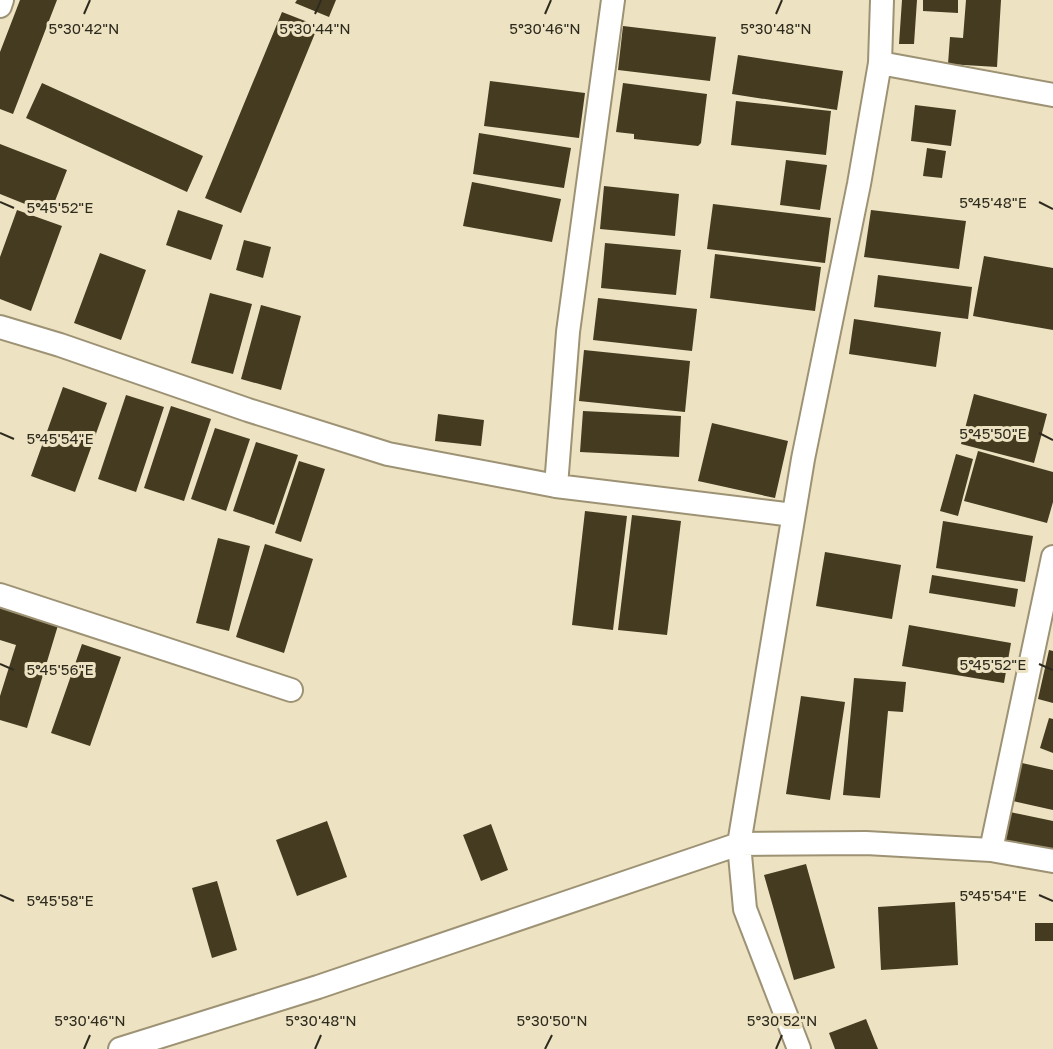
<svg xmlns="http://www.w3.org/2000/svg" width="1053" height="1049" font-family="'Golos Text',sans-serif">
<style>
.building{fill:#443b20}
.lines{fill:none;stroke-linecap:round;stroke-linejoin:round}
.street-casing{stroke:#9d9274;stroke-width:26}
.street{stroke:#fff;stroke-width:22}
.ticks{fill:none;stroke:#2e2a1e;stroke-width:2}
.ticks-label{font-size:15px;text-anchor:middle;fill:#2e2a1e;stroke:#ede3c2;stroke-width:6;stroke-linejoin:round;paint-order:stroke}
</style>
<rect width="100%" height="100%" fill="#ede3c2"/>
<!-- building -->
<path class="building" d="M20 0H57L13 114 0 109V52Z
M297 0H336L329 17 295 3Z
M902 0H917L914 44H899Z
M923 0H958V13L923 11Z
M966 0H1001L997 67 948 64 950 37 963 38Z
M282 12 318 26 241 213 205 198Z
M623 26 716 37 710 81 618 70Z
M738 55 843 71 837 110 732 94Z
M490 81 585 93 579 138 484 126Z
M42 83 203 156 187 192 26 118Z
M623 83 707 94 701 143 698 146 634 139V134L616 132Z
M736 101 831 111 826 155 731 145Z
M915 105 956 110 951 146 911 141Z
M479 133 571 148 564 188 473 174Z
M0 144 67 170 50 214 0 194Z
M927 148 946 151 942 178 923 176Z
M786 160 827 165 820 210 780 205Z
M472 182 561 199 552 242 463 226Z
M604 186 679 194 675 236 600 229Z
M713 204 831 218 825 263 707 249Z
M17 210 62 226 31 311 0 299V257Z
M178 210 223 225 211 260 166 245Z
M871 210 966 221 959 269 864 257Z
M244 240 271 247 263 278 236 270Z
M605 243 681 250 676 295 601 288Z
M100 253 146 270 121 340 74 323Z
M715 254 821 267 815 311 710 298Z
M984 256 1053 268V330L973 316Z
M878 275 972 287 968 319 874 307Z
M210 293 252 304 233 374 191 363Z
M598 298 697 309 692 351 593 340Z
M261 305 301 316 281 390 241 379Z
M854 319 941 332 936 367 849 354Z
M584 350 690 361 685 412 579 401Z
M63 387 107 403 75 492 31 476Z
M974 394 1047 414 1034 463 961 444Z
M126 395 164 407 136 492 98 479Z
M171 406 211 419 184 501 144 488Z
M583 411 681 416 679 457 580 452Z
M438 414 484 420 481 446 435 441Z
M712 423 788 441 775 498 698 481Z
M215 428 250 439 226 511 191 499Z
M256 442 298 455 274 525 233 511Z
M978 451 1053 472V502L1047 523 964 501Z
M956 454 973 459 958 516 940 511Z
M299 461 325 469 301 542 275 533Z
M585 511 627 516 613 630 572 625Z
M632 515 681 521 667 635 618 630Z
M943 521 1033 536 1025 582 936 568Z
M218 538 250 546 229 631 196 623Z
M265 544 313 559 284 653 236 637Z
M825 552 901 565 892 619 816 606Z
M932 575 1018 589 1015 607 929 593Z
M0 604 59 622 27 728 0 720V696L16 645 0 640Z
M909 625 1011 643 1004 683 902 666Z
M82 644 121 657 90 746 51 733Z
M1049 650 1053 651V703L1038 699Z
M854 678 906 682 903 712 888 711 880 798 843 795Z
M801 696 845 702 830 800 786 794Z
M1049 718 1053 719V753L1040 748Z
M1022 763 1053 770V810L1013 801Z
M1010 812 1053 821V851L1004 841Z
M327 821 347 877 297 896 276 840Z
M491 824 508 870 481 881 463 835Z
M806 864 835 968 794 980 764 875Z
M217 881 237 950 212 958 192 888Z
M955 902 958 965 881 970 878 907Z
M1035 923H1053V941H1035Z
M866 1019 878 1049H835L829 1033Z"/>
<g class="lines">
<defs>
<path id="street" d="M0 6 2 0
M880 63 1053 95
M0 327 60 345 248 410 388 454 556 486 793 515
M556 486 568 332 613 0
M0 595 291 690
M991 850 1053 557
M120 1049 318 987 739 844 866 843 991 850 1053 861
M799 1049 745 909 739 844 803 459 859 184 880 63 882 0"/>
</defs>
<!-- street casing -->
<use href="#street" class="street-casing"/>
<!-- street -->
<use href="#street" class="street"/>
</g>
<!-- ticks -->
<path class="ticks" d="M84 14 90 0M315 14 321 0M545 14 551 0M776 14 782 0M0 202 14 208M1039 202 1053 209M0 433 14 439M1039 433 1053 440M0 664 14 670M1039 664 1053 670M0 895 14 901M1039 895 1053 901M84 1049 90 1035M315 1049 321 1035M545 1049 552 1035M776 1049 782 1035"/>
<g class="ticks-label">
<text x="84" y="34">5°30'42"N</text>
<text x="315" y="34">5°30'44"N</text>
<text x="545" y="34">5°30'46"N</text>
<text x="776" y="34">5°30'48"N</text>
<text x="993" y="208">5°45'48"E</text>
<text x="60" y="213">5°45'52"E</text>
<text x="993" y="439">5°45'50"E</text>
<text x="60" y="444">5°45'54"E</text>
<text x="993" y="670">5°45'52"E</text>
<text x="60" y="675">5°45'56"E</text>
<text x="993" y="901">5°45'54"E</text>
<text x="60" y="906">5°45'58"E</text>
<text x="90" y="1026">5°30'46"N</text>
<text x="321" y="1026">5°30'48"N</text>
<text x="552" y="1026">5°30'50"N</text>
<text x="782" y="1026">5°30'52"N</text>
</g>
</svg>
